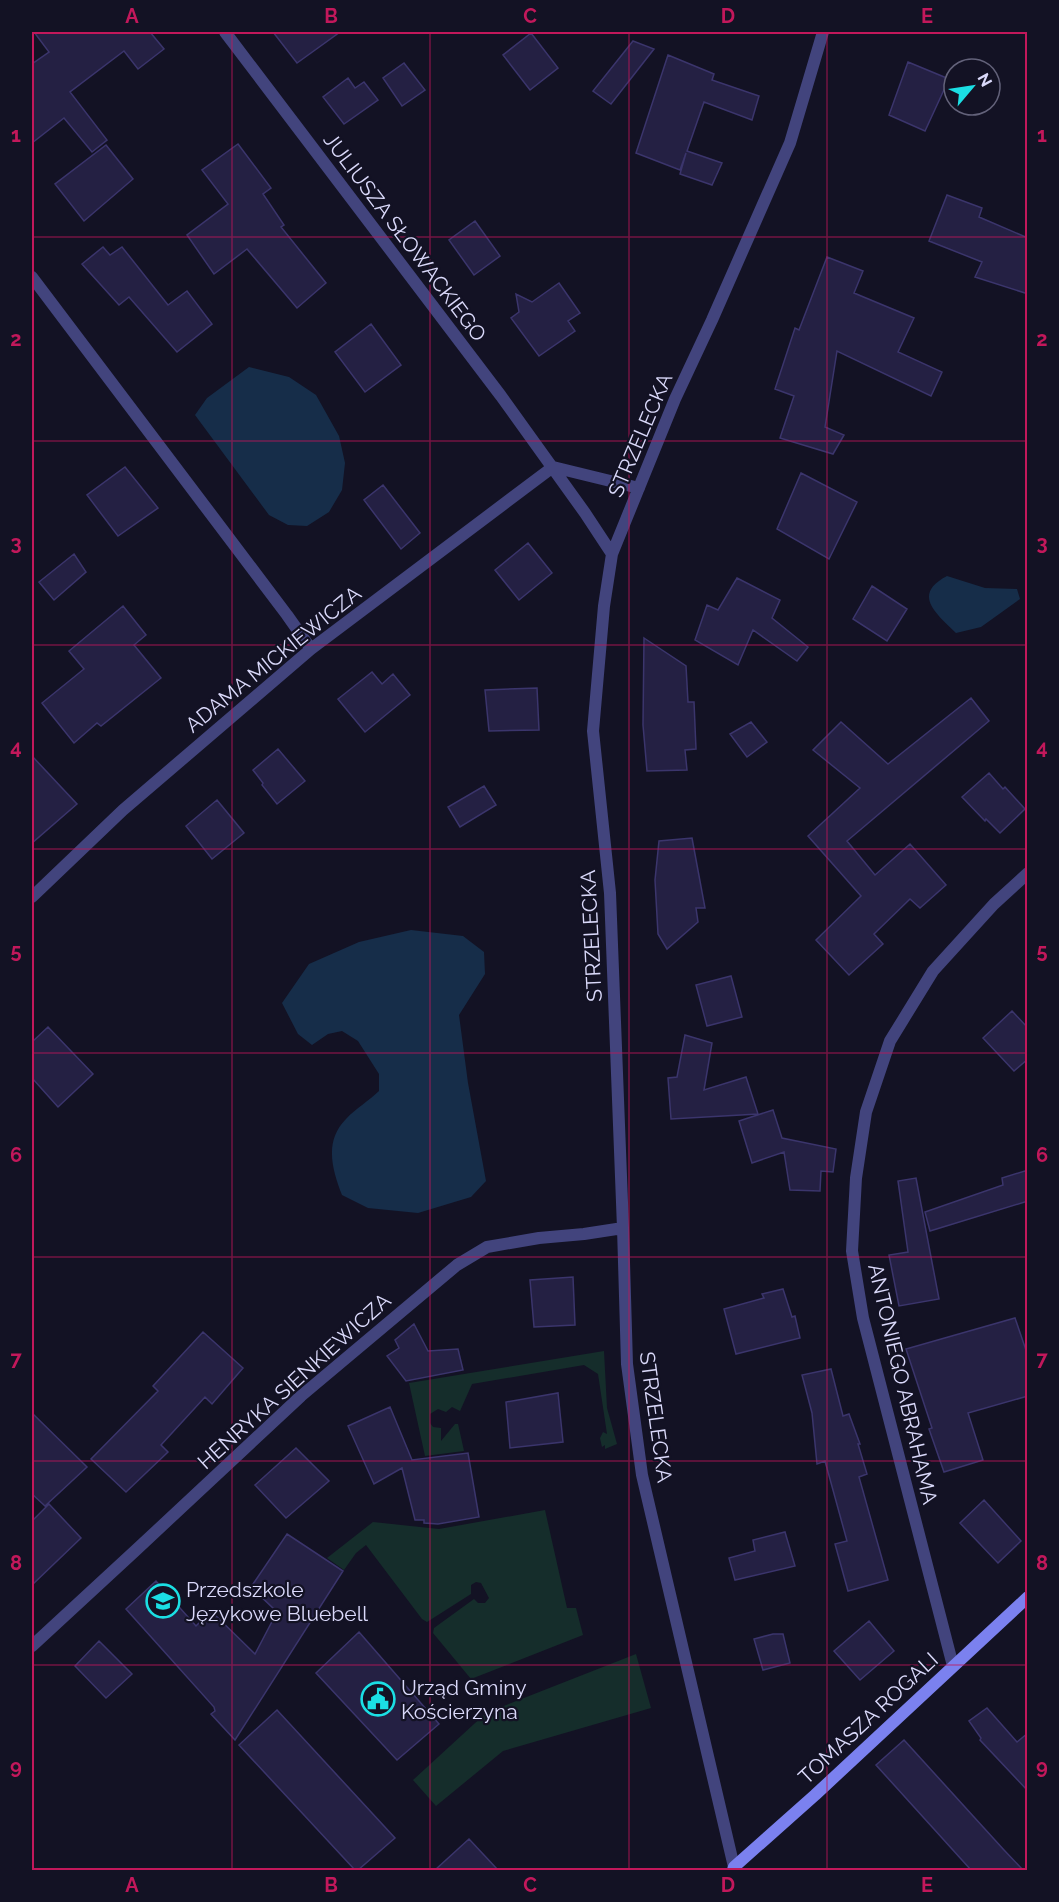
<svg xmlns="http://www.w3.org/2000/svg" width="1059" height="1902" font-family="Raleway,sans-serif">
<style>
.green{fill:#152d2b}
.water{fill:#162d49}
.building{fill:#242043;stroke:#3b356c;stroke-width:1.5}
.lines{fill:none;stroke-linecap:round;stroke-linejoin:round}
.street{stroke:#42447d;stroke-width:12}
.secondary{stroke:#7b81ef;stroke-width:12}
.grid{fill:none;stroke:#c2185b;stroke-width:1.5;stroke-opacity:0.55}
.labels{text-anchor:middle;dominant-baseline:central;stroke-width:4.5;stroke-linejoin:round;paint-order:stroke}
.street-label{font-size:21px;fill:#dad9fa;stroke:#131224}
.poi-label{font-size:21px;fill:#dad9fa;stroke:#131224;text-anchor:start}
.neatline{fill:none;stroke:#c2185b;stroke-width:2}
.grid-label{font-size:20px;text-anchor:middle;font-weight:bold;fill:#c2185b}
</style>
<rect width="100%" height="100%" fill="#131224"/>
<!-- green -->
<path class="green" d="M604 1351 607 1408 617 1444 605 1449V1445L602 1447 600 1438 603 1432 607 1434 598 1374 584 1365 472 1384 460 1411 452 1407 446 1412 438 1409 430 1414V1423L433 1427 441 1428V1441L455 1424H458L464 1451 425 1456 409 1383Z
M545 1510 567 1608H576L583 1635 471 1679 433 1633 434 1628 474 1599 478 1603H485L489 1598 481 1583 476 1582 471 1585V1594L427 1622 422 1619 366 1545 356 1553 344 1570 327 1558 373 1522 439 1529Z
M636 1654 651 1708 503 1751 436 1806 413 1780 486 1713Z"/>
<!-- water -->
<path class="water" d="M249 367 289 377 316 395 339 436 345 463 342 490 329 512 307 526 288 525 269 515 195 415 207 398Z
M947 576 985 588 1017 589 1020 599 981 627 956 633C937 614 911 595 947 576Z
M411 930 463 936 484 952 485 974 459 1015 468 1083 486 1181 471 1197 418 1213 368 1208 342 1195C332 1169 324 1141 346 1119 356 1108 369 1101 379 1091V1074L358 1041 342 1031 328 1034 312 1045 298 1034 282 1003 309 964 359 942Z"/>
<!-- building -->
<path class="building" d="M34 32H150L164 49 138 69 124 51 70 92 107 140 92 152 64 118 32 143V64L49 52Z
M273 32H340L297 63Z
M531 33 558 68 530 90 503 55Z
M633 41 654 49 611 104 593 91Z
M668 55 714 74 712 80 759 96 752 120 704 102 687 151 722 163 712 185 680 174 686 153 680 170 636 153Z
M908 62 949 79 925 131 889 115Z
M404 63 425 90 402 106 383 78Z
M348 78 355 88 364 82 378 100 344 124 323 97Z
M238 144 271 188 263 194 284 225 281 227 326 283 297 308 247 249 214 274 187 235 228 204 202 170Z
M106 145 133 179 84 221 55 184Z
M947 195 982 208 979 217 1028 238V294L975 277 982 262 929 241Z
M475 221 500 256 474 275 449 240Z
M103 247 110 255 122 247 168 305 187 291 212 324 177 352 129 297 119 305 82 264Z
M827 257 863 271 854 293 914 318 898 352 942 372 931 396 837 351 825 427 844 435 833 454 780 438 794 396 775 389 795 328 799 330Z
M559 283 580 313 568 321 575 331 539 356 511 318 519 312 516 294 532 302Z
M371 324 401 365 365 392 335 352Z
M125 467 158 508 118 536 87 495Z
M801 473 857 502 829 559 777 529Z
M383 485 420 533 401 549 364 500Z
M528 543 552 573 519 600 495 570Z
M74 554 86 572 54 600 39 582Z
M737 578 780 600 772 618 808 647 797 661 753 630 738 665 695 640 707 605 718 610Z
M872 586 907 609 887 641 853 619Z
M123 606 146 635 134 645 161 678 101 726 97 723 74 743 42 703 84 669 69 651Z
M644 638 686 666 688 702H694L696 749 685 750 687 770 647 771 643 725Z
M372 672 382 684 393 674 410 695 365 732 338 699Z
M537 688 539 730 489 731 485 690Z
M971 698 989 721 847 841 875 875 910 844 946 885 920 908 910 899 874 934 883 944 849 975 816 940 861 896 808 836 860 788 813 750 841 722 888 764Z
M751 722 767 742 747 757 730 734Z
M278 749 305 781 277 804 262 785 263 783 253 770Z
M32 756 77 804 32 843Z
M989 773 1003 789 1005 787 1025 809 1000 833 986 819 985 821 962 797Z
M484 786 496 805 460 827 448 807Z
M217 800 244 833 212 859 186 826Z
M692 838 705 908H696L698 922 667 949 658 934 655 880 659 841Z
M731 976 742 1017 707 1026 696 985Z
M1012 1011 1028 1028V1059L1014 1071 983 1038Z
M48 1027 93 1074 58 1107 32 1078V1042Z
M685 1035 712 1043 704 1090 746 1077 758 1114 671 1119 668 1078 677 1077Z
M773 1110 782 1138 836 1149 833 1172 821 1171 820 1191 790 1190 784 1152 752 1163 739 1121Z
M1028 1170V1201L930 1231 925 1212 1003 1185 1002 1178Z
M916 1178 939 1299 899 1306 889 1255 908 1252 898 1181Z
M573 1277 575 1325 534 1327 530 1280Z
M783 1289 792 1317 795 1316 800 1338 736 1354 724 1309 764 1298 762 1294Z
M1015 1318 1028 1356V1396L968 1413 983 1460 944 1472 929 1429 932 1428 906 1349Z
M414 1324 428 1351 458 1349 463 1370 406 1381 387 1356 399 1348 395 1340Z
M203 1332 243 1368 212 1404 205 1397 161 1445 168 1452 126 1492 91 1459 158 1391 153 1386Z
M831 1369 843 1416 849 1414 860 1444H858L867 1474 859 1477 888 1580 848 1591 835 1544 847 1541 825 1461 817 1464 812 1413 802 1375Z
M558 1393 563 1442 510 1448 506 1402Z
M390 1407 412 1460 468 1453 479 1517 438 1524 424 1523V1520H415L402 1468 374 1484 348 1426Z
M32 1413 87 1467 45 1506 32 1494Z
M296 1448 329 1481 286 1518 255 1485Z
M984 1500 1021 1541 998 1563 960 1523Z
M49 1504 81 1538 32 1585V1521Z
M785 1532 795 1566 735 1580 729 1558 755 1551 753 1540Z
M287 1534 343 1571 235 1740 211 1714 215 1711 214 1707 126 1609 156 1581 196 1626 211 1611 255 1654 277 1612 251 1587Z
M869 1621 894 1651 860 1680 834 1651Z
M359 1632 439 1724 397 1760 316 1673Z
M773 1634H783L790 1663 763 1670 754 1639Z
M99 1641 132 1674 106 1698 75 1666Z
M987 1708 1017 1742 1028 1733V1791L980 1740 981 1738 969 1721Z
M277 1710 395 1838 358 1870H355L239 1745Z
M904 1740 1004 1850 1023 1870H971L876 1765Z
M469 1839 498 1870H435Z"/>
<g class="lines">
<!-- street -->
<path class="street" d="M225 32 501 396 585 513 612 554
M32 277 287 615 311 649
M553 467 639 488
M32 897 123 810 311 649 553 467
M32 1646 136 1550 301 1396 457 1265 487 1247 539 1238 584 1234 623 1228
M953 1666 863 1318 852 1251 856 1178 866 1112 890 1041 933 971 994 904 1028 873
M734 1867 642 1475 627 1364 623 1228 610 893 593 731 604 606 612 554 675 399 712 320 790 143 823 32"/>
<!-- secondary -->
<path class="secondary" d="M733 1870 734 1867 815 1795 1028 1597"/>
</g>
<!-- grid -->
<path class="grid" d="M232 32V1870M430 32V1870M629 32V1870M827 32V1870M32 237H1028M32 441H1028M32 645H1028M32 849H1028M32 1053H1028M32 1257H1028M32 1461H1028M32 1665H1028"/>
<!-- icons -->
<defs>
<symbol id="school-ring" viewBox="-11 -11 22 22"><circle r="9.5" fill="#131224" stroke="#1bdfe4" stroke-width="1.5"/><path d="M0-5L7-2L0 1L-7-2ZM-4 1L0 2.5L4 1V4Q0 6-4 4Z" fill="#1bdfe4"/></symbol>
<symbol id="civic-ring" viewBox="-11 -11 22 22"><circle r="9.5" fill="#131224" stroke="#1bdfe4" stroke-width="1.5"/><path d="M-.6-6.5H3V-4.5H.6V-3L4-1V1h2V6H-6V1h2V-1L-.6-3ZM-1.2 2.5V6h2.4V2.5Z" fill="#1bdfe4"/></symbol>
</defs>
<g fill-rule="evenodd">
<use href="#school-ring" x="144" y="1582" width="38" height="38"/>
<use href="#civic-ring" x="359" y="1680" width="38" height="38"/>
</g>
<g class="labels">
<!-- street labels -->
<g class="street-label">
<text transform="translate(405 237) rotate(53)">JULIUSZA SŁOWACKIEGO</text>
<text transform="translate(640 435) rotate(-67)">STRZELECKA</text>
<text transform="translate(273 659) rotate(-39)">ADAMA MICKIEWICZA</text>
<text transform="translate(591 936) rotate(-93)">STRZELECKA</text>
<text transform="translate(294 1381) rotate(-42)">HENRYKA SIENKIEWICZA</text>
<text transform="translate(903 1384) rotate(77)">ANTONIEGO ABRAHAMA</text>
<text transform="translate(656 1417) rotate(82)">STRZELECKA</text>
<text transform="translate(868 1718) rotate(-43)">TOMASZA ROGALI</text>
</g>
<!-- poi labels -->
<g class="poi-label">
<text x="186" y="1589">Przedszkole<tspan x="186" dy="24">Językowe Bluebell</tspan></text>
<text x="401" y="1687">Urząd Gminy<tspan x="401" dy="24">Kościerzyna</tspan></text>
</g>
</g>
<!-- border -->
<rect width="1059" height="1902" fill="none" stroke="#131224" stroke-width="66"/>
<!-- north arrow -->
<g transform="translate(972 87) rotate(61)"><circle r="28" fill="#131224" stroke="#63627a" stroke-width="1.5"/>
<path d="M0-4.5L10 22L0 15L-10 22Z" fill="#1bdfe4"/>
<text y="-9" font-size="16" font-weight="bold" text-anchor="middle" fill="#dad9fa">N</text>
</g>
<rect x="33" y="33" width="993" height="1836" class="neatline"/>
<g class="grid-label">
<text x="132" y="23">A</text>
<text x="331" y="23">B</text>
<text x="530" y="23">C</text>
<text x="728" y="23">D</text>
<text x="927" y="23">E</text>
<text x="16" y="142">1</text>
<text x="1042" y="142">1</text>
<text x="16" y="346">2</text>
<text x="1042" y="346">2</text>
<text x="16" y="550">3</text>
<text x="1042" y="550">3</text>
<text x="16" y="754">4</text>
<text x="1042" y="754">4</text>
<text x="16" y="958">5</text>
<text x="1042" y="958">5</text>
<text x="16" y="1162">6</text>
<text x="1042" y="1162">6</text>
<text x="16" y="1366">7</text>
<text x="1042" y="1366">7</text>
<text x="16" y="1570">8</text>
<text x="1042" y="1570">8</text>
<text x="16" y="1774">9</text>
<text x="1042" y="1774">9</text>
<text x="132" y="1892">A</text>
<text x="331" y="1892">B</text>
<text x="530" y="1892">C</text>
<text x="728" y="1892">D</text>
<text x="927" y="1892">E</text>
</g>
</svg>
